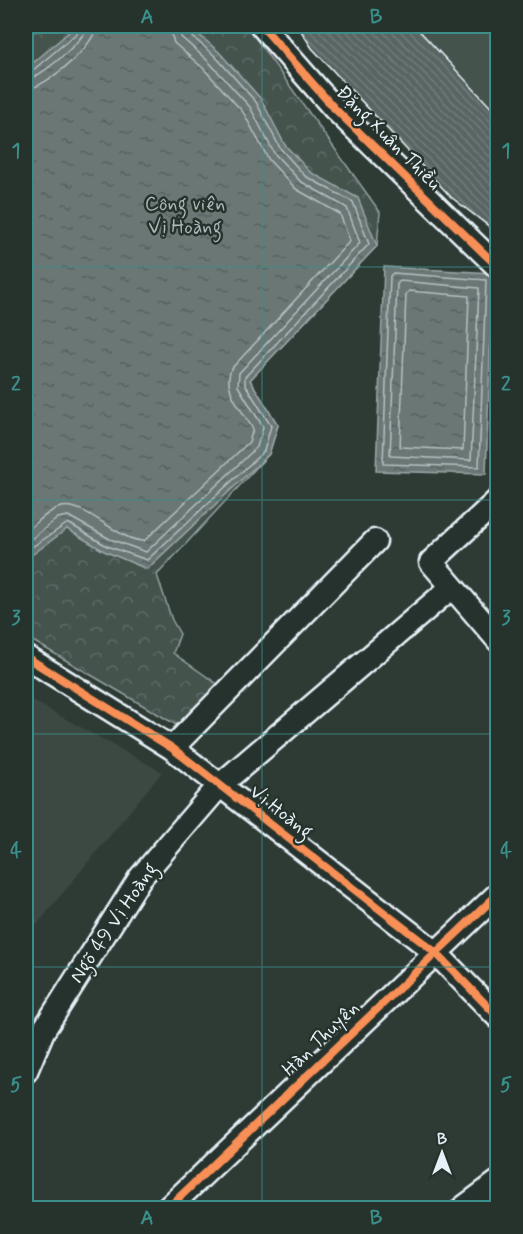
<svg xmlns="http://www.w3.org/2000/svg" width="523" height="1234" font-family="Mynerve,sans-serif">
<style>
.built{fill:#3b4843}
.park{fill:url(#park-crowns);stroke:#96a2a3;stroke-width:1.5}
.pitch{fill:#45524e;stroke:#96a2a3;stroke-width:1.5}
.water{fill:url(#water-ripples);stroke:#9da8a9;stroke-width:1.5}
.lines{fill:none;stroke-linecap:round;stroke-linejoin:round}
.shore{stroke:#b6c0c4;stroke-width:1.5}
.building{fill:url(#building-back-hatch);stroke:#e8f1f8;stroke-width:1.5}
.minor-casing{stroke:#e8f1f8;stroke-width:27}
.minor{stroke:#26332d;stroke-width:22}
.cycleway-casing{stroke:#26332d;stroke-width:11}
.cycleway{stroke:#f78f57;stroke-width:8}
.grid{fill:none;stroke:#3a8f8a;stroke-width:1.5;stroke-opacity:0.55}
.labels{text-anchor:middle;dominant-baseline:central;stroke-width:5;stroke-linejoin:round;paint-order:stroke}
.street-label{font-size:20px;fill:#e8f1f8;stroke:#26332d}
.park-label{font-size:20px;fill:#afb9bc;stroke:#26332d}
.neatline{fill:none;stroke:#3a8f8a;stroke-width:2}
.grid-label{font-size:20px;text-anchor:middle;font-weight:bold;fill:#3a8f8a}
</style>
<defs>
<pattern id="park-crowns" width="20" height="18" patternUnits="userSpaceOnUse" patternTransform="scale(1.5)"><rect width="20" height="18" fill="#45524e"/><path d="M2 6a3 3 0 1 1 6 0M12 15a3 3 0 1 1 6 0" fill="none" stroke="#606b68"/></pattern>
<pattern id="water-ripples" width="26" height="14" patternUnits="userSpaceOnUse" patternTransform="scale(1.5)"><rect width="26" height="14" fill="#6b7775"/><path d="M2 4q2-2 4 0t4 0M15 11q2-2 4 0t4 0" fill="none" stroke="#586060"/></pattern>
<pattern id="building-back-hatch" width="6" height="6" patternUnits="userSpaceOnUse" patternTransform="scale(1.5)"><rect width="6" height="6" fill="#596563"/><path d="M-1 5l2 2M0 0l6 6M5-1l2 2" fill="none" stroke="#717c7a"/></pattern>
</defs>
<rect width="100%" height="100%" fill="#2e3b35"/>
<filter id="ink" filterUnits="userSpaceOnUse"><feTurbulence type="fractalNoise" baseFrequency=".0167" numOctaves="2"/><feDisplacementMap in="SourceGraphic" scale="12" xChannelSelector="R" yChannelSelector="G"/><feConvolveMatrix kernelMatrix="1 2 1 2 8 2 1 2 1" color-interpolation-filters="sRGB"/></filter>
<g filter="url(#ink)">
<!-- built -->
<path class="built" d="M26 697 162 772 26 938Z"/>
<!-- park -->
<path class="park" d="M40 26H247L380 212 377 246 250 380 278 425 269 454 157 575 172 620 180 634 173 653 226 690 180 727 26 637V38Z"/>
<!-- pitch -->
<path class="pitch" d="M298 26H497V233L451 197 312 48Z"/>
<!-- water -->
<path class="water" d="M76 26H189L219 52 261 99 285 145 310 172 358 198 377 246 250 380 278 425 269 454 147 569 104 551 67 529 29 557 26 556V69Z
M384 267 493 273 486 474 376 471Z"/>
<g class="lines">
<!-- shore -->
<path class="shore" d="M26 73 32 71 77 33 80 26
M26 80C39 79 86 39 87 26
M26 89C44 89 96 45 96 26
M393 273 486 280 479 467 383 464 390 276Z
M400 281 479 288 471 460 390 456 397 284Z
M409 291 469 296 463 450 400 447 406 294Z
M26 531C36 524 48 510 61 507 86 501 117 541 144 541L249 442 253 429C243 411 222 390 231 369L350 241 340 214 296 189 269 160 243 112 203 68 174 43 169 26
M26 543 58 518 68 516 110 539 146 552 257 447 263 427 238 386 239 373 360 243 347 208 300 181 274 153 250 107 209 62 181 37 178 26
M26 551 68 523 107 546 147 560 264 451 271 426 245 384V377L369 244 353 202 305 176 280 148 256 102 215 56 187 32 185 26"/>
</g>
<!-- building -->
<path class="building" d="M298 26H415L498 115V233L451 197 312 48Z"/>
<g class="lines">
<defs>
<path id="minor" d="M262 26 334 108 498 267
M498 500 431 562 498 640
M26 657 172 748 435 952 498 1017
M172 748 375 541
M26 1071 43 1031 140 878 220 785 452 587
M168 1208 498 894
M463 1208 498 1182"/>
</defs>
<!-- minor casing -->
<use href="#minor" class="minor-casing"/>
<!-- minor -->
<use href="#minor" class="minor"/>
<defs>
<path id="cycleway" d="M262 26 334 108 498 267
M26 657 172 748 435 952 498 1017
M168 1208 498 894"/>
</defs>
<!-- cycleway casing -->
<use href="#cycleway" class="cycleway-casing"/>
<!-- cycleway -->
<use href="#cycleway" class="cycleway"/>
</g>
</g>
<!-- grid -->
<path class="grid" d="M262 26V1208M26 267H498M26 500H498M26 734H498M26 967H498"/>
<g class="labels">
<!-- street labels -->
<g class="street-label">
<text transform="translate(388 138) rotate(45)">Đặng Xuân Thiều</text>
<text transform="translate(281 812) rotate(38)">Vị Hoàng</text>
<text transform="translate(114 923) rotate(-56)">Ngõ 49 Vị Hoàng</text>
<text transform="translate(321 1039) rotate(-44)">Hàn Thuyên</text>
</g>
<!-- park labels -->
<g class="park-label">
<text x="185" y="204">Công viên<tspan x="185" dy="23">Vị Hoàng</tspan></text>
</g>
</g>
<!-- margin -->
<rect width="523" height="1234" fill="none" stroke="#26332d" stroke-width="66"/>
<!-- north arrow -->
<g transform="translate(442 1153)" stroke="#26332d" stroke-width="4.5" paint-order="stroke">
<path d="M0-4.5L10 22L0 15L-10 22Z" fill="#e8f1f8"/>
<text y="-9" font-size="16" font-weight="bold" text-anchor="middle" fill="#e8f1f8">B</text>
</g>
<rect x="33" y="33" width="457" height="1168" class="neatline"/>
<g class="grid-label">
<text x="147" y="23">A</text>
<text x="376" y="23">B</text>
<text x="16" y="157">1</text>
<text x="506" y="157">1</text>
<text x="16" y="390">2</text>
<text x="506" y="390">2</text>
<text x="16" y="624">3</text>
<text x="506" y="624">3</text>
<text x="16" y="857">4</text>
<text x="506" y="857">4</text>
<text x="16" y="1091">5</text>
<text x="506" y="1091">5</text>
<text x="147" y="1224">A</text>
<text x="376" y="1224">B</text>
</g>
</svg>
